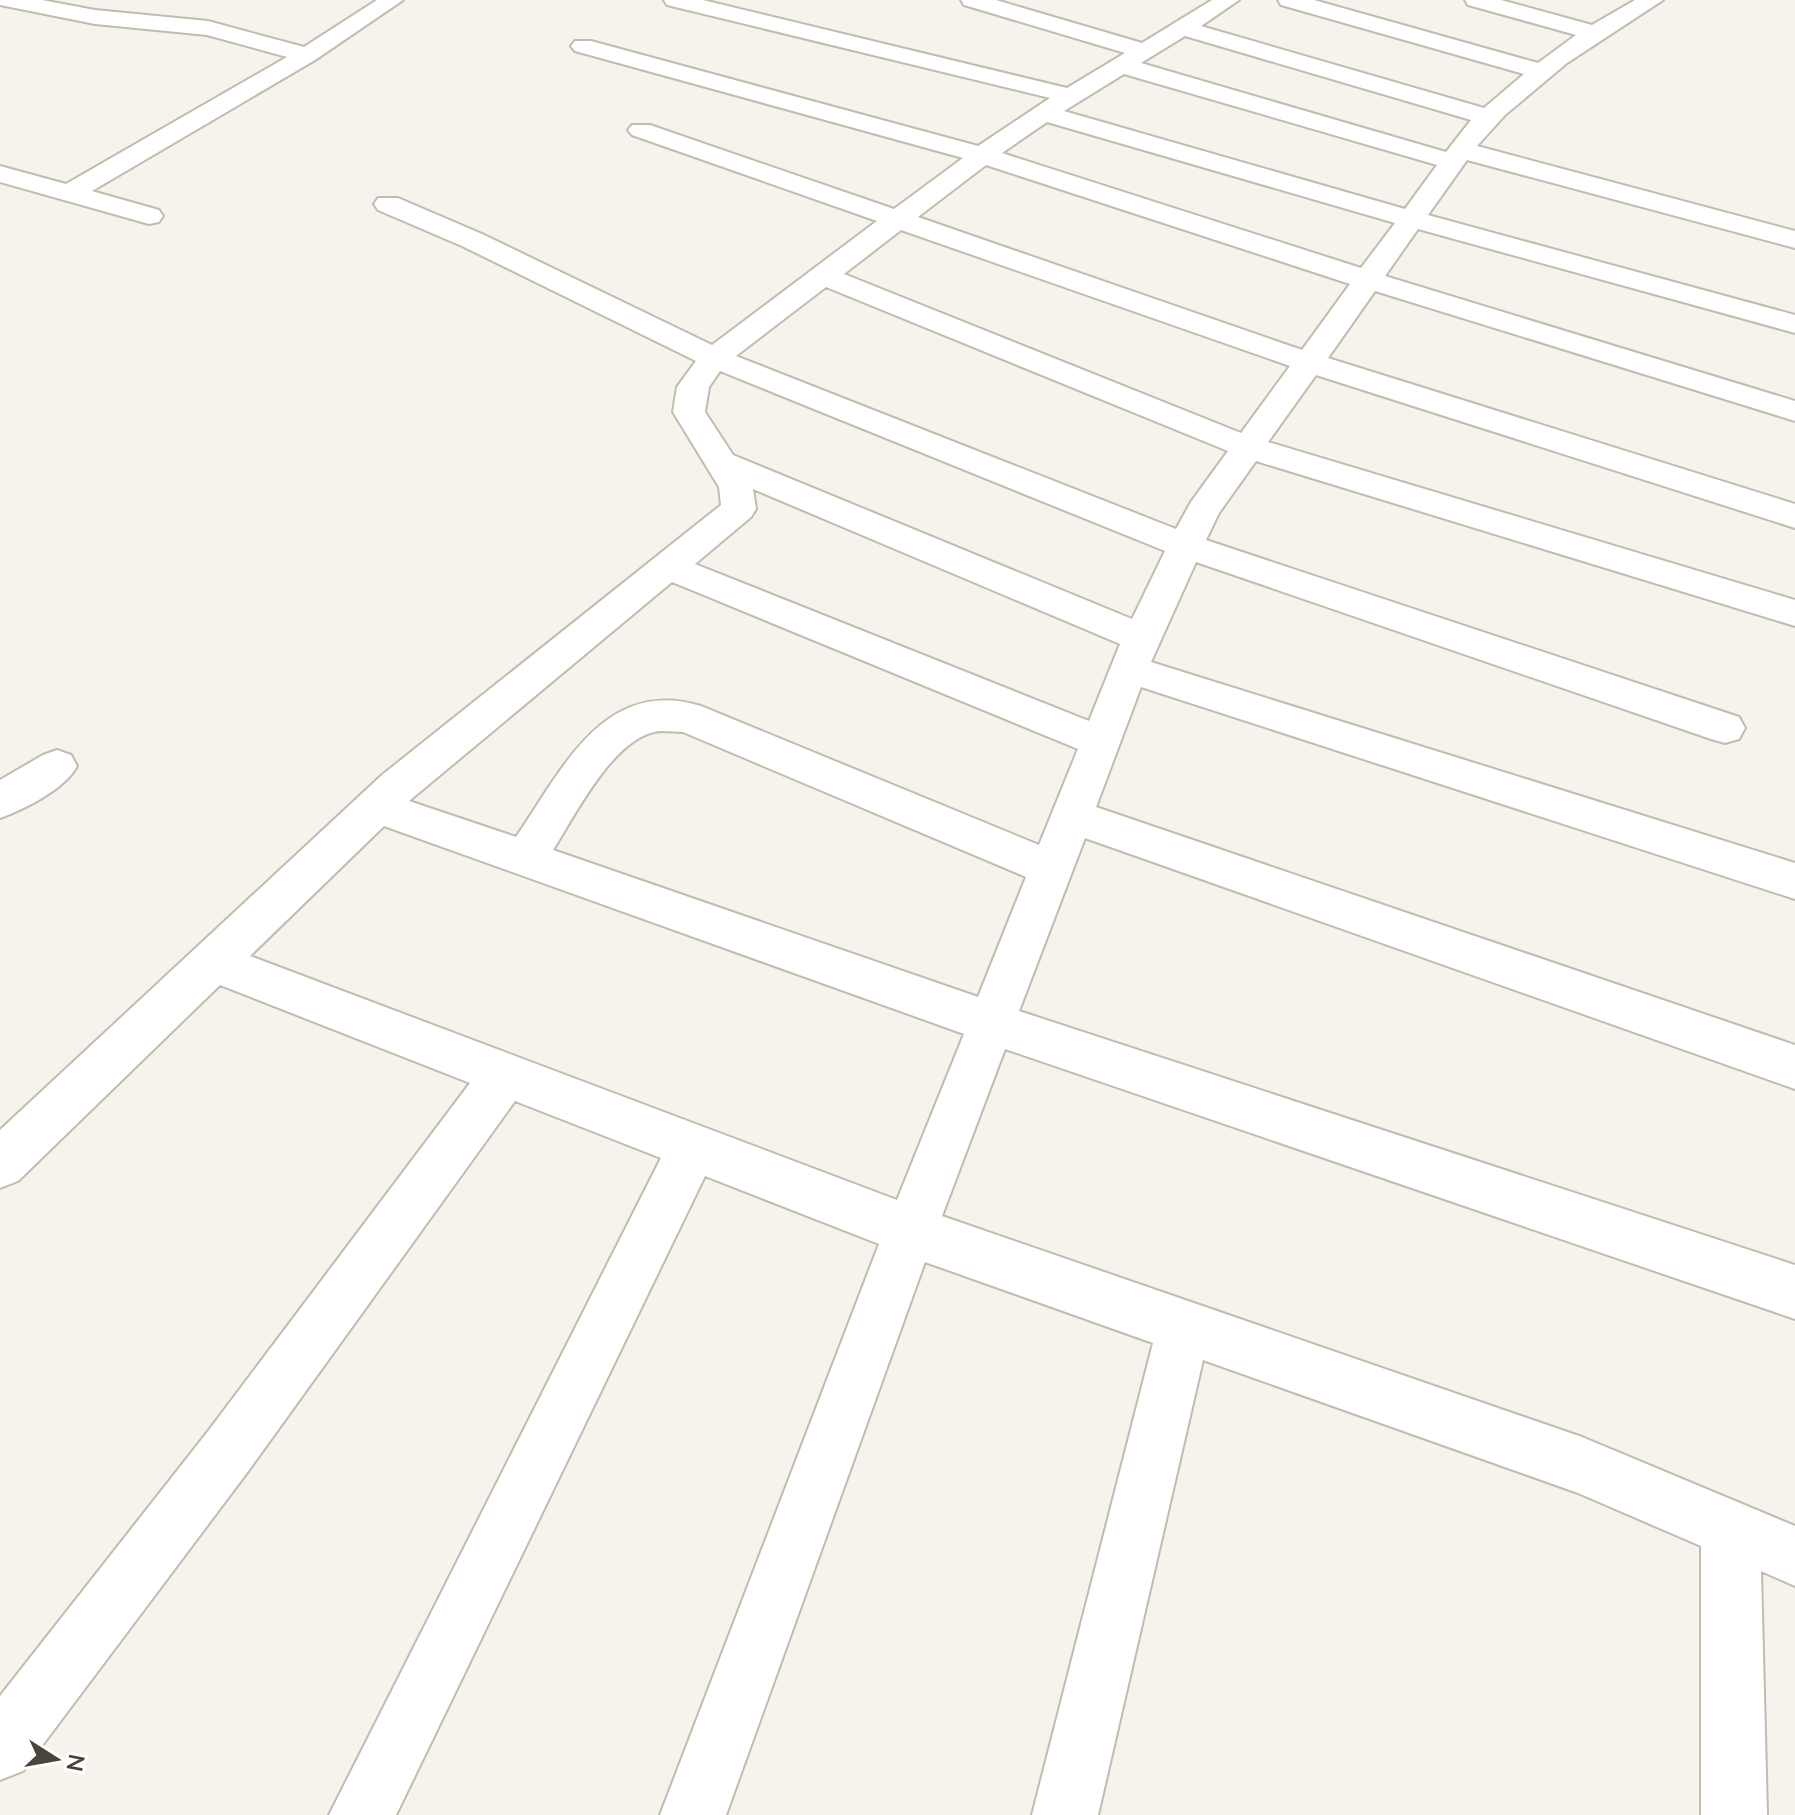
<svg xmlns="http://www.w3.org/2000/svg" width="1795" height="1815" font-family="Lato,sans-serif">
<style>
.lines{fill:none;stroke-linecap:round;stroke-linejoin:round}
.minor-casing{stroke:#c2bbae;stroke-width:4}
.minor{fill:#fff;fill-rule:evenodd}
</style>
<rect width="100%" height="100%" fill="#f6f3ec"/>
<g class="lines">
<defs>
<path id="minor" d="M0 0H42L95 10 208 21 304 47 377 0H403L315 60 92 191 159 210 163 216 159 222 149 224 0 182V166L66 184 287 57 207 35 95 24 0 5Z
M664 0H703L1067 88 1125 53 964 5 961 0H996L1142 43 1212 0H1239L1201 26 1484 108 1524 74 1281 5 1278 0H1314L1538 63 1576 35 1468 5 1465 0H1501L1592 25 1635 0H1663L1567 63 1505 115 1477 146 1795 231V248L1467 160 1428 215 1795 315V333L1418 229 1385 276 1795 401V421L1375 291 1328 358 1795 504V528L1316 375 1268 442 1795 600V626L1256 461 1219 513 1206 540 1739 717 1745 728 1739 739 1725 743 1711 739 1196 562 1151 662 1795 863V899L1141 687 1096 807 1795 1045V1089L1085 838 1019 1011 1795 1265V1319L1005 1049 942 1216 1582 1437 1795 1526V1586L1761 1571 1767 1815H1701V1546L1578 1493 1203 1360 1098 1815H1032L1153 1343 925 1262 726 1815H660L879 1244 705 1176 396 1815H329L661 1158 515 1101 249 1470 23 1771 0 1780V1696L209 1430 470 1083 220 985 18 1181 0 1188V1130L382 775 721 505 719 487 673 412 677 387 696 361 462 246 378 210 374 204 378 198H398L482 234 712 345 877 221 632 135 628 130 632 125H650L894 209 963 158 575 51 571 46 575 41H591L978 146 1050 98 667 5ZM1185 36 1471 120 1446 152 1141 63ZM1124 74 1437 165 1405 209 1064 111ZM1047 122 1395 223 1361 268 1002 153ZM986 165 1350 284 1302 350 918 217ZM901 230 1290 366 1241 433 844 274ZM826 287 1228 451 1191 502 1176 529 736 356ZM720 371 1165 551 1132 619 733 455 705 412 709 387ZM753 489 1120 644 1089 721 695 564 751 517 756 509ZM672 582 1078 749 1039 845 701 706C603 676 561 772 516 837L409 801ZM661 731 683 732 1026 877 978 997 553 850C576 814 615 734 661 731ZM384 826 964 1034 897 1200 250 956Z
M57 750 71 755 77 766C65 789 25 809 0 818V780L43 755Z"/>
</defs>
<!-- minor casing -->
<use href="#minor" class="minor-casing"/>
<!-- minor -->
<use href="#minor" class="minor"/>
</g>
<!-- north arrow -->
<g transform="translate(56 1759) rotate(101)" stroke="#ffffff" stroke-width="6" paint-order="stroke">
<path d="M0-6L14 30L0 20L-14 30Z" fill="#4b4439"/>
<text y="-12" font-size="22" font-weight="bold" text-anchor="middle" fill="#4b4439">N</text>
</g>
</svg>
